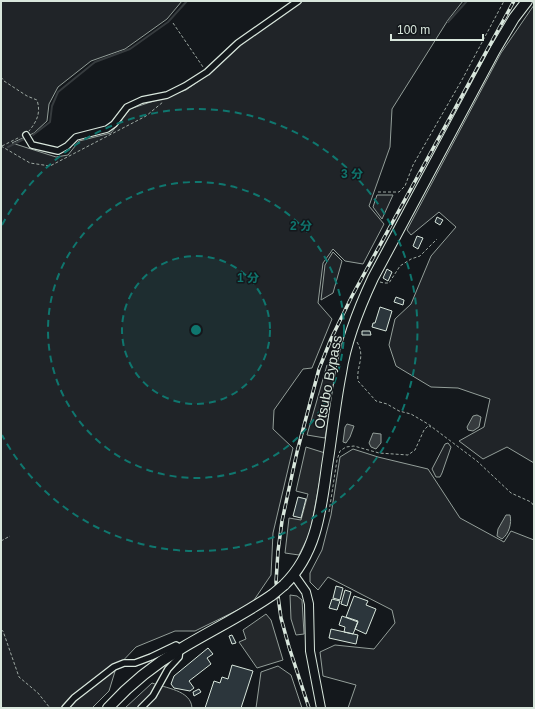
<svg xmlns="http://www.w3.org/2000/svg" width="535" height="709" font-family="Helvetica,'Noto Sans JP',sans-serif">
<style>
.green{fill:#202428;stroke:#939e99}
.parking{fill:#24282b;stroke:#939e99}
.water{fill:#363b3e;stroke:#939e99}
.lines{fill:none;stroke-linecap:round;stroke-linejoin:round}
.stream{stroke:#363b3e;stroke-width:2}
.building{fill:#2c363c;stroke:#d8e6dc}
.street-casing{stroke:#d8e6dc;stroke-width:8}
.secondary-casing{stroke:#d8e6dc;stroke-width:10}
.highway-casing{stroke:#d8e6dc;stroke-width:12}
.path{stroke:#9da8a2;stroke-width:1;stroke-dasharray:3 2;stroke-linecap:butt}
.street{stroke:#14181c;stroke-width:5.5}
.secondary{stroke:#14181c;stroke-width:8}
.highway{stroke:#14181c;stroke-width:10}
.rail-casing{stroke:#d8e6dc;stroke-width:3.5}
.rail{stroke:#14181c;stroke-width:2;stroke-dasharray:6;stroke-linecap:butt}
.highway-bridge-casing{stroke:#d8e6dc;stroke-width:12;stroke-linecap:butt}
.highway-bridge{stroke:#14181c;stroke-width:10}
.ring{fill:none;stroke:#0f766e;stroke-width:2;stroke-dasharray:7 5}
.labels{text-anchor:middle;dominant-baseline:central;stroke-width:3;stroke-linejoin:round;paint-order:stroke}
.street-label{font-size:14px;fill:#d8e6dc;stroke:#14181c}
.centre{fill:#0f766e;stroke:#14181c;stroke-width:2}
.ring-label{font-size:12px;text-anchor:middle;font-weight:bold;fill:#0f766e;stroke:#14181c;stroke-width:3;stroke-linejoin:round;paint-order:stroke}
</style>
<rect width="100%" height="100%" fill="#14181c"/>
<!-- green -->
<path class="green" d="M1 1H182L167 19 125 49 91 61 58 87 49 104 47 121 34 133 12 143 56 157 68 155 79 141 111 133 130 109 186 90 210 73 239 45 302 1H463L448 20 392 109 390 147 369 206 384 224 363 264 345 261 333 249 323 263 318 303 332 319 312 368 303 369 274 410 273 429 293 448 273 533 271 575 252 603 195 631H175L136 647 116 668 109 691 92 708H1Z
M534 5V463L507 447 483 459 459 441 484 427 490 399 458 388 431 387 396 366 389 345 395 319 411 304 431 256 456 227 439 212 411 235 407 230 501 53Z
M377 195H393L382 219 373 207Z
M333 252 342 261 333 293 321 300 325 265Z
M327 365 337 368 325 438 307 435Z
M448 443 451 447 442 473 440 477H436L432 469 445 444Z
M353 449 378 457 428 469 460 518 504 542 511 531 534 540V708H348L356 685 323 676 320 652 335 645 374 649 395 623 392 610 328 577 318 590 310 582V573L322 550 331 515 340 457Z
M278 666 291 675 302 708H256L261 672Z
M152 683C165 688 191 690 192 708H125Z"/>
<!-- parking -->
<path class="parking" d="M306 447 325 453 310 533 299 555 285 553 289 518 301 520 308 494 296 491Z
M290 595 297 596 302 600 304 634 296 635 291 619Z
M266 614 271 620 283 660 257 668 239 642 246 639 243 630Z"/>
<!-- water -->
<path class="water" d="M477 415 481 417 479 427 473 431 468 430 467 427 473 416Z
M347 424 354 426 350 437 346 443 343 442 345 427Z
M373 433 381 434V443L376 449 371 447 369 443Z
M506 515H510C512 523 509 534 502 539L497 536 498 529Z"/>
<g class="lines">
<!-- stream -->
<path class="stream" d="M448 22 467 1
M33 135 50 122 52 106 58 92 95 62 130 49 168 22 187 1
M8 147 24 139"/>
</g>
<!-- building -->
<path class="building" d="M437 217 443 220 440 225 435 222Z
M417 236 423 238 418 249 413 246Z
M387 269 392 272 388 281 383 278Z
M396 297 404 300 403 305 394 302Z
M380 307 392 311 386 331 372 327 373 323H375Z
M362 331H370L371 335H362Z
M298 497 306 499 301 518 293 516Z
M336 586 343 588 340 600 333 598Z
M345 590 351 592 347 606 341 604Z
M354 596 368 601 366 605 376 609 366 634 355 629 358 621 346 617Z
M332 599 340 601 337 610 329 608Z
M342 616 358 622 353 634 344 632 345 627 339 625Z
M331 629 358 635 356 644 329 638Z
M232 635 236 643 232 644 229 636Z
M208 648 213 654 207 658 211 664 189 681 194 688 190 691 174 688 171 684 174 676Z
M232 665 253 671 241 708H205L214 681 220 683 222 677 228 679Z
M199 689 201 692 194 696 193 692Z"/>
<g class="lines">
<defs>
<path id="street" d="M26 135 32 145 58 151 67 146 76 137 107 129 114 124 127 107 142 100 167 95 185 86 207 72 238 43 298 1
M65 708 74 698 114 667 124 663H135L151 657 176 645 180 648 179 657 168 669 153 696 141 708"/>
<path id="secondary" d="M294 575 306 592 309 604 310 651 321 708"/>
<path id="highway" d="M284 585C317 553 321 509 327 466 332 435 335 403 341 373 346 340 359 308 373 278L495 50 514 18 527 1
M108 708C129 685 155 664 182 648 212 630 243 615 272 595"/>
</defs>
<!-- street casing -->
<use href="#street" class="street-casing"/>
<!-- secondary casing -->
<use href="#secondary" class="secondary-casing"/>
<!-- highway casing -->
<use href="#highway" class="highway-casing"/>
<!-- path -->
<path class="path" d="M173 23 203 67
M1 77 4 81 27 96 37 100C41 113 37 121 29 131
M1 146 30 163 50 166 146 116 163 102
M2 146 20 137
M378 192H399L405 186 413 165 463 78 504 1
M380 282 384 283H389L400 266 411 259 420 256 437 239
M357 342C366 357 356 366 358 381L376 401 387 404 399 411 411 414 428 424 477 461 511 493 531 502 534 506
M329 512 337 460 340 451 346 447 354 446 379 453 408 455 415 450 424 430 428 426 431 427
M1 541 10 536
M1 630 3 631 19 677 38 693 50 708"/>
<!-- street -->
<use href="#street" class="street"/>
<!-- secondary -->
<use href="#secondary" class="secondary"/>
<!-- highway -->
<use href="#highway" class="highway"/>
<defs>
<path id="rail" d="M309 708 289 647 281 618 276 582 278 551 282 521 297 452 319 369 331 339 352 296 514 1"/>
</defs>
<!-- rail casing -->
<use href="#rail" class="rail-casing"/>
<!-- rail -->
<use href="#rail" class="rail"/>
<defs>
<path id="highway-bridge" d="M272 595 284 585"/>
</defs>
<!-- highway-bridge casing -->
<use href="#highway-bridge" class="highway-bridge-casing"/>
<!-- highway-bridge -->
<use href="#highway-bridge" class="highway-bridge"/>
</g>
<!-- distance rings -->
<circle cx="196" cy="330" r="74" fill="#0f766e" fill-opacity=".12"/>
<g class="ring">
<circle cx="196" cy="330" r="74"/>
<circle cx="196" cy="330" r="148"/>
<path d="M2 225A221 221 0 1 1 2 435"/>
</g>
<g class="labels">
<!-- street labels -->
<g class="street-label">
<text transform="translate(328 382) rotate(-79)">Otsubo Bypass</text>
</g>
</g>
<circle cx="196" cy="330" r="6" class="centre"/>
<g class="ring-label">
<text x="352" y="178">3 分</text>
<text x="301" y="230">2 分</text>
<text x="248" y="282">1 分</text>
</g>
<!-- border -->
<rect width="535" height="709" fill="none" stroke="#d8e6dc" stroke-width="4"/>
<!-- scale -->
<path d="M391 34v6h92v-6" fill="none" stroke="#d8e6dc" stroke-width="2"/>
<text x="397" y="34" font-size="12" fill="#d8e6dc" stroke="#14181c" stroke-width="3" paint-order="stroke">100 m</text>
</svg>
